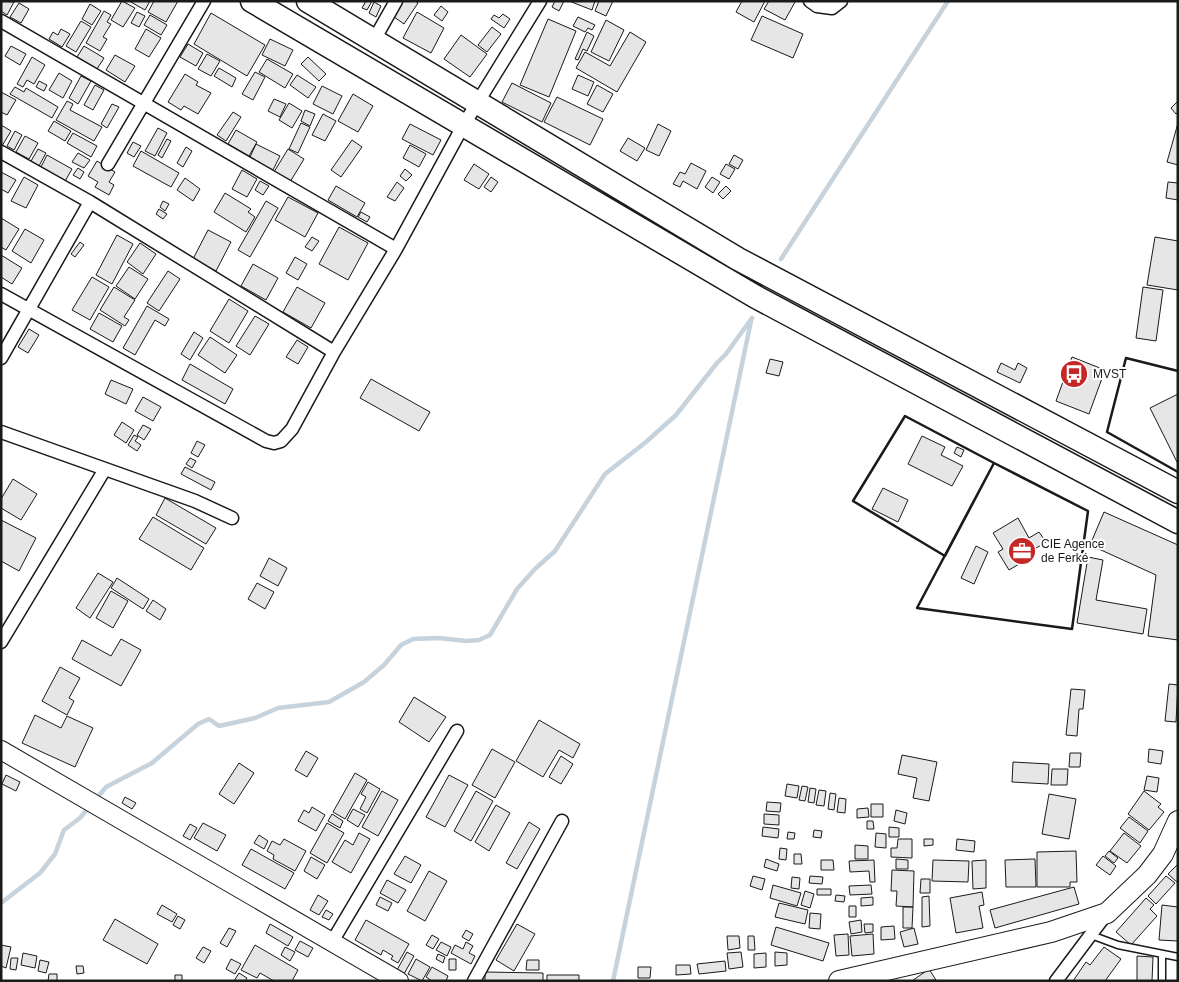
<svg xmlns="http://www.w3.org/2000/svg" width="1179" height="982" font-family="Arial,sans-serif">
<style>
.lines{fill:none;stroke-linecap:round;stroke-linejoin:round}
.stream{stroke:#c6d2dc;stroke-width:4.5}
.building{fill:#e6e6e6;stroke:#1a1a1a}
.lane-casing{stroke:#1a1a1a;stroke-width:9}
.street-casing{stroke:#1a1a1a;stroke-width:15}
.secondary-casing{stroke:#1a1a1a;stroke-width:20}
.primary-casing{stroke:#1a1a1a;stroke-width:22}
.highway-casing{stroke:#1a1a1a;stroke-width:25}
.lane{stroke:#fff;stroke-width:6}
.street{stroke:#fff;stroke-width:12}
.secondary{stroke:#fff;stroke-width:18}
.primary{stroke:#fff;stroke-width:20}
.highway{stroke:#fff;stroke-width:22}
.wall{stroke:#1a1a1a;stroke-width:2.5}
.labels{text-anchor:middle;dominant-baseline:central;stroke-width:4;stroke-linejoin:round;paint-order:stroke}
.poi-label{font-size:12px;fill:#1a1a1a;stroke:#fff;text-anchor:start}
</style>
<rect width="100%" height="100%" fill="#fff"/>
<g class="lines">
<!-- stream -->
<path class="stream" d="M781 259 948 1
M96 799 106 787 152 763 198 724 209 719 219 726 255 718 278 708 329 702 364 682 384 665 401 645 413 639 439 638 466 641 479 640 490 635 517 589 535 569 555 551 605 474 646 442 676 415 717 363 726 354 752 318
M1 903 40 873 55 854 64 830 80 818 89 807
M613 981 751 321"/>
</g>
<!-- building -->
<path class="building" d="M1 1 14 2 7 15 1 11Z
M122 1 135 8 123 27 111 20Z
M129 1H150L145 10Z
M154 1H178L166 22 148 12Z
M366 1H372L367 10 362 8Z
M399 1H415L418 3 404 24 390 14Z
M555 1H564L559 11 552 7Z
M569 1H595L592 10Z
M599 1H613L606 16 595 11Z
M742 1H765L754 22 736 12Z
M769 1H794L795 2 785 20 764 9Z
M374 2 381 6 376 17 369 13Z
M19 3 29 9 21 23 10 17Z
M90 4 101 11 92 25 82 19Z
M441 6 448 12 442 21 434 15Z
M104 11 111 15 107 22 111 24 103 37 107 39 100 51 86 43Z
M137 12 145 16 139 27 131 23Z
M417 12 444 28 431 53 403 38Z
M211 13 265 45 247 76 194 44Z
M503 14 510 19 504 28 491 19 494 15 499 18Z
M150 15 167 25 161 35 144 25Z
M762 16 803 34 793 58 751 40Z
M578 17 595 25 592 30 588 28 585 32 573 26Z
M548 19 576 31 549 97 520 85Z
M606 20 624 30 609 61 591 52Z
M81 21 91 27 76 52 66 46Z
M492 27 501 34 487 52 478 45Z
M61 29 70 34 62 47 49 39 53 32 58 35Z
M146 29 161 38 149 57 135 49Z
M587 32 594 36 587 51 583 49 578 60 575 59Z
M630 32 646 42 617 92 576 68 585 52 610 66Z
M461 35 487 54 470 77 444 59Z
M270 39 293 50 285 66 262 55Z
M188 44 203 53 196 66 180 57Z
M11 46 26 54 20 65 5 56Z
M84 46 104 58 97 69 77 57Z
M207 54 220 61 211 76 198 69Z
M115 55 135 66 125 82 106 70Z
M32 57 45 65 34 84 27 80 23 87 17 84Z
M308 57 326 74 319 81 301 64Z
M267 59 293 74 285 88 259 72Z
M219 68 236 78 232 87 214 76Z
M255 72 265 77 253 100 242 94Z
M59 73 72 81 63 98 49 90Z
M185 74 198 82 196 85 211 93 198 114 184 106 181 110 168 102Z
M297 75 316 87 308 98 290 85Z
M578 75 594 82 588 96 572 89Z
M81 76 91 81 78 104 69 98Z
M39 81 47 85 44 91 36 87Z
M512 83 551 103 542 122 502 102Z
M95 85 104 90 93 110 84 105Z
M597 85 613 94 603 112 587 104Z
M322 86 342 96 333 114 313 104Z
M15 87 24 92 26 88 58 107 52 118 10 94Z
M1 92 16 100 7 115 1 112Z
M353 94 373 106 358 132 338 121Z
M557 97 603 119 590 145 544 122Z
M274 99 286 104 280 117 268 111Z
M67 101 73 104 70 110 102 127 94 141 56 120Z
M1178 101V112L1176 114 1171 108Z
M289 103 302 111 292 128 279 120Z
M112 104 119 107 107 128 101 124Z
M305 110 315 114 310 126 301 121Z
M233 112 241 117 226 141 217 135Z
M323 114 336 121 325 141 312 135Z
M54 121 71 131 65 141 48 131Z
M301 123 310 127 298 153 289 149Z
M1178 123V165L1167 162Z
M410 124 441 140 433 155 402 139Z
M658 124 671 131 659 156 646 150Z
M1 125 11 131 2 146 1 145Z
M158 128 167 133 155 156 145 151Z
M236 130 257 142 249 156 228 144Z
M15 131 22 135 14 150 7 146Z
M73 133 97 146 91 157 67 143Z
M25 136 38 143 29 159 16 152Z
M628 138 645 148 637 161 620 151Z
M167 139 171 141 162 158 158 155Z
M352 140 362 147 341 177 331 170Z
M133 142 141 146 134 157 127 153Z
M256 144 280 156 273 170 250 157Z
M410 145 426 154 419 167 403 158Z
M186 147 192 151 183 167 177 163Z
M38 149 46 153 39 166 31 161Z
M288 149 304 159 290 182 274 172Z
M141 151 179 173 171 187 133 166Z
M78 153 90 160 84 168 72 162Z
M47 155 72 169 64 183 40 169Z
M734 155 743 160 738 169 729 164Z
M97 161 115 172 109 182 114 185 109 195 95 187 98 182 88 176Z
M691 163 706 171 697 189 683 181 680 187 673 184 680 172 685 174Z
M474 164 489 174 479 189 464 180Z
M726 164 735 169 729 179 720 174Z
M78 168 84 172 80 179 73 175Z
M405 169 412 175 406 181 400 176Z
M242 170 257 179 247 197 232 189Z
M1 172 16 180 8 193 1 189Z
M24 177 38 185 26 208 11 201Z
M491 177 498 182 491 192 484 187Z
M712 177 720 182 713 193 705 187Z
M185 178 200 189 193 201 177 190Z
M260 181 269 186 263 195 255 190Z
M397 182 404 188 395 201 387 197Z
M1168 182 1178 183V200L1166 198Z
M336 186 365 203 357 217 328 200Z
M726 186 731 191 723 199 718 194Z
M225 193 251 209 248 212 255 217 246 232 214 212Z
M288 197 318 213 305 237 275 220Z
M163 201 169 204 165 211 160 207Z
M266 201 278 208 250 257 238 250Z
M159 209 167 214 163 219 156 214Z
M361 212 370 217 367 222 358 217Z
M1 218 19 229 6 250 1 247Z
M339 227 368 243 348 280 319 264Z
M25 229 44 240 31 263 12 251Z
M208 230 231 242 216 271 193 259Z
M117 235 133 244 112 284 96 275Z
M312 237 319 241 312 251 305 247Z
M1155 237 1178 241V290L1147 285Z
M80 242 84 245 75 257 71 254Z
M140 243 156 254 143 274 127 262Z
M1 255 22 268 12 284 1 277Z
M295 257 307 264 298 280 286 273Z
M253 264 278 278 266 300 241 286Z
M129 267 148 279 135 299 116 286Z
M168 271 180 279 159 311 147 303Z
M92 277 109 287 90 320 72 310Z
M114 287 135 300 124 317 129 320 125 326 100 310Z
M297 287 325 303 311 328 283 312Z
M1143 287 1163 290 1156 341 1136 338Z
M229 299 248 311 229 343 210 331Z
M147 306 169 319 165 326 155 320 135 355 123 348Z
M99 313 122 326 113 342 90 329Z
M255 316 269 324 250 355 236 346Z
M29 329 39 335 28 353 18 347Z
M194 332 203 338 190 360 181 354Z
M210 337 237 355 225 373 198 355Z
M297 340 308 347 298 364 286 357Z
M1072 357 1105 370 1089 414 1056 401Z
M770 359 783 362 779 376 766 373Z
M1001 363 1015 370 1018 363 1027 368 1020 383 997 372Z
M190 364 233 389 225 404 182 380Z
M371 379 430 412 419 431 360 398Z
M111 380 133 389 126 404 105 394Z
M1178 394V461L1177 462 1150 408Z
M143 397 161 407 153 421 135 411Z
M122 422 134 430 126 443 114 435Z
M143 425 151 429 144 440 137 435Z
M134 435 138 437 135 441 141 445 137 451 128 445Z
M922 436 945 447 941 455 963 466 952 486 908 464Z
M197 441 205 445 198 457 191 453Z
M957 447 964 450 961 457 954 453Z
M190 458 196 461 192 468 186 464Z
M185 467 215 482 211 490 181 474Z
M13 479 37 494 21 520 1 508V499Z
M883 488 908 500 898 522 872 509Z
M165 498 216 528 206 544 156 515Z
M1104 512 1178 545V640L1148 636 1156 575 1090 545Z
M153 517 204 548 191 570 139 539Z
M1018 518 1029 538 1039 532 1046 542 1033 550 1036 554 1009 570 998 552 1003 549 993 533Z
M1 520 36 538 19 571 1 561Z
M976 546 988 552 974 584 961 578Z
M1088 557 1103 560 1096 600 1147 609 1143 634 1077 623Z
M269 558 287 568 278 586 260 576Z
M98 573 113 582 90 618 76 608Z
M117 578 149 599 143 609 111 588Z
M257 583 274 592 265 609 248 599Z
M111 591 128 601 113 628 96 618Z
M153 600 166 609 160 620 146 611Z
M121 639 141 650 121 686 72 659 82 640 111 656Z
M60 667 80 678 69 698 74 701 67 715 42 701Z
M1169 684 1178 685 1176 722 1165 721Z
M1071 689 1085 690 1083 709H1079L1077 736 1066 735Z
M414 697 446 717 429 742 399 722Z
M35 715 61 728 67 716 93 728 75 767 22 743Z
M539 720 580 744 573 758 559 750 543 777 516 761Z
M492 749 515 762 495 798 472 785Z
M1149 749 1163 751 1161 764 1148 762Z
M306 751 318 758 307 777 295 770Z
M1070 753H1081L1080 767H1069Z
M902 755 937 762 929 801 913 798 917 778 898 774Z
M561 756 573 764 561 784 549 777Z
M1013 762 1049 764 1048 784 1012 782Z
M239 763 254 773 234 804 219 794Z
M1052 769H1068L1067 785H1051Z
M355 773 367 780 345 819 333 812Z
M6 775 20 782 16 791 2 784Z
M449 775 468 785 445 827 426 817Z
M1147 776 1159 778 1157 792 1144 790Z
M368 782 380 789 367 813 360 809 366 797 361 794Z
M787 784 799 786 797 798 785 796Z
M802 786 808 787 805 801 799 800Z
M810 788 816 789 814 803 808 802Z
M819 790 826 791 824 806 816 805Z
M382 791 398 800 378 836 362 827Z
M476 791 493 801 471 841 454 831Z
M1144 791 1161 804 1158 807 1164 812 1149 830 1128 814Z
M830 793 836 794 834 810 828 809Z
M1049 794 1076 799 1069 839 1042 834Z
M125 797 136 803 132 809 122 803Z
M839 798 846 799 845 813 837 812Z
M767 802 781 803 780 812 766 811Z
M871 804H883V817H871Z
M496 805 510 813 489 851 475 842Z
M312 807 325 815 316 831 298 821 304 810 309 813Z
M868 808 869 817 857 818V809Z
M353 809 365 815 358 827 347 820Z
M896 810 907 813 905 824 894 821Z
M332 814 343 821 340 828 328 821Z
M764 814 779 815V825L764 824Z
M1129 817 1148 831 1140 843 1120 828Z
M867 821H873L874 829H867Z
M529 822 540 829 517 869 506 863Z
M203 823 226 835 217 851 194 838Z
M327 823 344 833 327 863 310 853Z
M190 824 197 828 190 840 183 836Z
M763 827 779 829 778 838 762 836Z
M889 827 899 828V837H889Z
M814 830 822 831 821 838 813 837Z
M788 832 795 833 794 839H787Z
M359 833 370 839 351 873 332 862 345 840 353 845Z
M876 833 886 834V848L875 847Z
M1124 833 1141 846 1127 863 1110 851Z
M259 835 268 841 264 849 254 843Z
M284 839 306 851 295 871 273 859 274 855 267 851 272 841 280 845Z
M898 839H912V858L891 857V848H897Z
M924 839H933V845L924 846Z
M957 839 975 841 974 852 956 850Z
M855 845 868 846V859H855Z
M780 848 787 849 786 860 779 859Z
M251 849 294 873 285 889 242 865Z
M1076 851 1077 882H1070V887H1037V852Z
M1109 851 1118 858 1114 863 1105 856Z
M794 854H801L802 864H794Z
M405 856 421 865 411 883 394 874Z
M1103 856 1116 866 1110 875 1096 865Z
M311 857 325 865 317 879 304 871Z
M766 859 779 864 777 871 764 867Z
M896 859 908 860V869H896Z
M1035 859 1036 887H1006L1005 860Z
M821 860H833L834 870H821Z
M874 860 875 882H870L869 871 850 872 849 861Z
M933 860 969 861 968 882 932 881Z
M986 860V888L973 889 972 861Z
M1178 864V883L1168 874Z
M892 870 914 871 913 907 896 906 897 891H891Z
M429 871 447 881 425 921 407 911Z
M753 876 765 879 762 890 750 886Z
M810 876 823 877 822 884 809 883Z
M1166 876 1175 883 1156 904 1148 896Z
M792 877 800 878 799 889 791 888Z
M921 879H930V893H920Z
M387 880 406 890 398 903 380 893Z
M773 885 801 893 797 906 770 898Z
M871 885 872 894 850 895 849 886Z
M1074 887 1079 904 995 928 990 910Z
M817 889H831V895H817Z
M805 891 814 894 810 908 801 905Z
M982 892 984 905 979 906 983 928 956 933 950 898Z
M318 895 328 901 319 915 310 910Z
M836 895 845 896 844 902 835 901Z
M929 896 930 926 922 927V897Z
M380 897 392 903 388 911 376 905Z
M873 897V905L861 906V898Z
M1146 898 1154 905 1150 909 1157 916 1131 945 1116 932Z
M779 903 808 910 805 924 775 917Z
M162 905 177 914 172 922 157 914Z
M1162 905 1178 907V941L1159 940Z
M849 906H856V917H849Z
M903 907H913L912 928H903Z
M326 910 333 914 329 920 322 917Z
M810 913 821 914 820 929 809 928Z
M178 916 185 920 180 929 173 925Z
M115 919 158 944 147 964 103 940Z
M366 920 409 944 398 963 391 959 393 956 383 950 381 955 355 940Z
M861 920 862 932 851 934 849 922Z
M270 924 293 937 288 946 266 933Z
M517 924 535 934 514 971 496 960Z
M864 924H873V932L865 933Z
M894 926 895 939 881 940V927Z
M776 927 829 943 823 961 771 945Z
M229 928 236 931 227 947 220 943Z
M914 928 918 944 904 947 900 932Z
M466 930 473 934 469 941 462 937Z
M848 934 849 955 836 956 834 935Z
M873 934 874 954 852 956 850 936Z
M432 935 439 939 433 949 426 945Z
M727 936H739L740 948 728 950Z
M748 936H754L755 950H748Z
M300 941 313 948 308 957 295 950Z
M441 942 451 947 447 956 436 950Z
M466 942 473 946 469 953 475 956 471 964 451 953 455 945 463 949Z
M1 945 11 947 6 968 1 966Z
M255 945 298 970 292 981H274L260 973 257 978 241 970Z
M203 947 211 951 204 963 196 958Z
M285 947 295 952 290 961 281 955Z
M1104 947 1121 959 1105 981H1073L1086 962 1090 965Z
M407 952 414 956 404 974 397 970Z
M741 952 743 967 729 969 727 953Z
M775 952 787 953V965L775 966Z
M23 953 37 956 35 968 21 965Z
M766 953V967L754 968V954Z
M438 954 445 957 443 963 436 959Z
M1137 956 1153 957 1152 981H1137Z
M11 958H18L16 970 10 969Z
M231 959 241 964 235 974 226 969Z
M416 959 430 967 422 981 408 974Z
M449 959H456V970H449Z
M40 960 49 962 46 973 38 971Z
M527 960H539V970H526Z
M725 961 726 971 699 974 697 964Z
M676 965H690L691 974 676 975Z
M76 966H83L84 973 77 974Z
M432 967 448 976 446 981H432L426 977Z
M638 967H651L650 978H638Z
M929 969 936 980 912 981Z
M485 972 543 973V981H485Z
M239 973 247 978 245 981H234Z
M49 974H57V981H48Z
M175 975H182V981H175Z
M547 975H579V981H547Z"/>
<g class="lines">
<defs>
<path id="lane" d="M1091 935 1118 945 1178 957
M1162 954V981"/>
<path id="street" d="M810 1 817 6 832 8 841 1
M1 21 396 249
M374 40 396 1
M1 152 90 202 334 352
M108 164 204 1
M1 294 266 441 274 443 281 441 292 429 334 352 396 249 463 126 540 1
M1 358 90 202
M1 432 195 501 232 518
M1 642 105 469
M332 942 457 731
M474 981 562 821
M1056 981 1107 913"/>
<path id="secondary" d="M1 750 399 981"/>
<path id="primary" d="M839 981 1051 932 1107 913 1147 875 1163 854 1178 821"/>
<path id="highway" d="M252 1 756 297 1178 522
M308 1 738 259 1178 492"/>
</defs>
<!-- lane casing -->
<use href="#lane" class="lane-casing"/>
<!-- street casing -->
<use href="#street" class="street-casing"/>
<!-- secondary casing -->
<use href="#secondary" class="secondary-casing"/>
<!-- primary casing -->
<use href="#primary" class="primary-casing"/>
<!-- highway casing -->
<use href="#highway" class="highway-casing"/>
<!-- lane -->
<use href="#lane" class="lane"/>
<!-- street -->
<use href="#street" class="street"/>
<!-- secondary -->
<use href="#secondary" class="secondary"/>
<!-- primary -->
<use href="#primary" class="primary"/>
<!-- highway -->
<use href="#highway" class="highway"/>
<!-- wall -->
<path class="wall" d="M1178 371 1126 358 1107 432 1178 472
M905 416 994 463 945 556 853 501Z
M994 463 1088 511 1072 629 917 608Z"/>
</g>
<!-- icons -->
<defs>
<symbol id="bus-disc" viewBox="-11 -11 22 22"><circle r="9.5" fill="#c62828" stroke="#fff"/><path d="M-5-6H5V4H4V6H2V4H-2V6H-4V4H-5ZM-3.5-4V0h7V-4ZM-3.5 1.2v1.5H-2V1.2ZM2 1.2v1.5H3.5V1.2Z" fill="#fff"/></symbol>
<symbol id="office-disc" viewBox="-11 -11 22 22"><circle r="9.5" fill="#c62828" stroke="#fff"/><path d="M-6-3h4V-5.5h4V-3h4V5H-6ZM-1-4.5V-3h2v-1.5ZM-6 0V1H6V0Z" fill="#fff"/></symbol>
</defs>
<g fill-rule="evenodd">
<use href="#bus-disc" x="1058" y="358" width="32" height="32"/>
<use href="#office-disc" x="1006" y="535" width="32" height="32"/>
</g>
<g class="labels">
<!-- poi labels -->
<g class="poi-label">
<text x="1093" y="374">MVST</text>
<text x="1041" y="544">CIE Agence<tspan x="1041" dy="14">de Ferké</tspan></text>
</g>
</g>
<!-- border -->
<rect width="1179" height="982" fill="none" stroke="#1a1a1a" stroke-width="5"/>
</svg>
